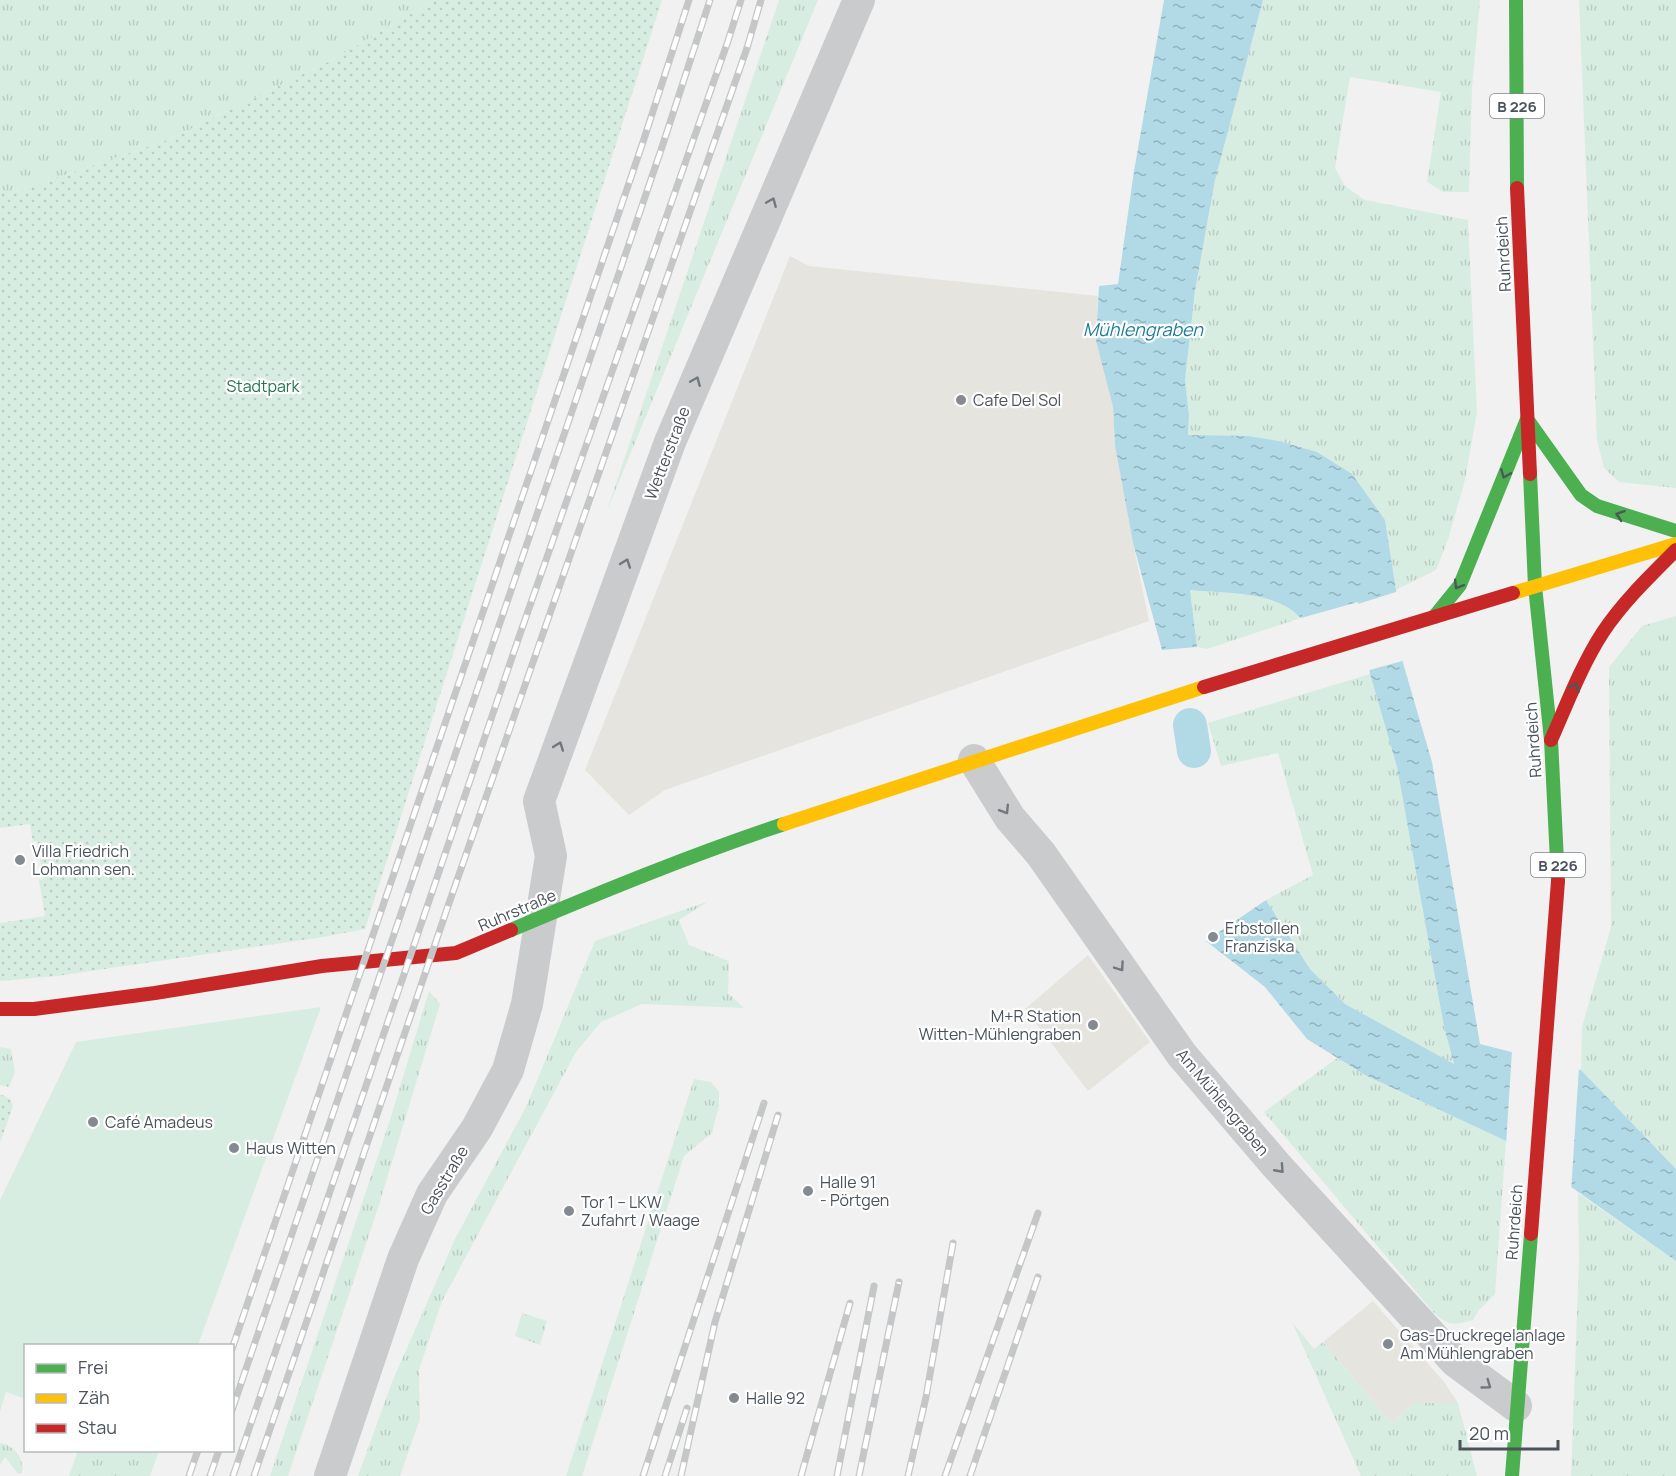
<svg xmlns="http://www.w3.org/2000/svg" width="1676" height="1476" font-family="Manrope,sans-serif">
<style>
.commercial{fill:#e5e4df}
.grass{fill:url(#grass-tufts)}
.park{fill:url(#park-dots)}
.garden{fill:#d8ede1}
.water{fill:url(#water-ripples)}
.pier{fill:#f1f1f1}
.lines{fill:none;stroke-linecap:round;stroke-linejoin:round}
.canal{stroke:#b1dae6;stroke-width:34}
.street{stroke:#c9cbcc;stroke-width:32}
.fast{stroke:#4caf50;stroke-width:14}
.slow{stroke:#ffc107;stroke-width:14}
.jam{stroke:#c62828;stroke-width:14}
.rail-casing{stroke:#c5c6c7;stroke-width:7}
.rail{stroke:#fff;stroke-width:4.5;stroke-dasharray:14;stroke-linecap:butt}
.oneway{stroke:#70777d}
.oneway2{stroke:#4a585a}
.poi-dot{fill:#848a90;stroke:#fff;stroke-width:2}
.labels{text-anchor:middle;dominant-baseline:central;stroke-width:4.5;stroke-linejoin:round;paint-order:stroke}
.shield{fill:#fff;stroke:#80878c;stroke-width:1.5}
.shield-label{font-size:15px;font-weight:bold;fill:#4a535b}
.street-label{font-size:16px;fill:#4a535b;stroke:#fff}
.park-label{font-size:16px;fill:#22754e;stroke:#fff}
.poi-label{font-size:16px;fill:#4a535b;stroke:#fff;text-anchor:start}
.water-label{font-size:18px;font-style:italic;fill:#1d7d9b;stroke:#fff}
</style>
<defs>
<pattern id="grass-tufts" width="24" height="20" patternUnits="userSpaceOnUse" patternTransform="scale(1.5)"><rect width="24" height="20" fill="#d8ede1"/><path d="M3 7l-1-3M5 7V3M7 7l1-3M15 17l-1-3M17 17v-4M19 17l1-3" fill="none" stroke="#bbcdc3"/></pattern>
<pattern id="park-dots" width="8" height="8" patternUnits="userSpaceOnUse" patternTransform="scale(1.5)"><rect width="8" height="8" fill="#d8ede1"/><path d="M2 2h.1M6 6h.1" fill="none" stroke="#bbcdc3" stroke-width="1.8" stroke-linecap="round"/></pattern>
<pattern id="water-ripples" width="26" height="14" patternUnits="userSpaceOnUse" patternTransform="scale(1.5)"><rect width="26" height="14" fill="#b1dae6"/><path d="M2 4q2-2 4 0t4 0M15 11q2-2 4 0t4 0" fill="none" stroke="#92b3bd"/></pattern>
</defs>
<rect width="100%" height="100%" fill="#f1f1f1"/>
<!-- commercial -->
<path class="commercial" d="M790 256 809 266 1098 296 1096 341 1113 407 1115 446 1133 543 1149 621 665 790 629 815 585 770Z
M1088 955 1150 1042 1088 1091 1025 1009Z
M1373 1301 1444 1382 1458 1403H1415L1391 1423 1323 1342Z"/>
<!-- grass -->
<path class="grass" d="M0 0H435L334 59 168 140 6 195 0 186Z
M779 0H818L606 513Z
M1263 0H1480L1472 88 1469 192H1443L1427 182 1441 92 1350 77 1335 168 1345 186 1365 200 1468 220 1477 412 1465 480 1448 540 1436 570 1396 590 1385 520 1317 452 1279 441 1248 436H1188L1189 415 1185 380 1195 291 1215 180Z
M1579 0H1676V488L1619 482 1604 468 1597 440Z
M1190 590C1226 594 1274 590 1301 618L1207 649 1197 647Z
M1676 616V1169L1581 1070 1582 1027 1611 927 1609 667 1642 626Z
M1370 674 1397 767 1444 1027 1454 1065 1345 1004 1310 969 1266 900 1313 875 1278 753 1221 766 1208 723Z
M709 901 679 920 689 945 729 961 728 993 744 1008 642 1004 601 1022 576 1052 442 1301 419 1370 420 1419 400 1476H358L392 1382 455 1239 526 1107 595 941Z
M429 991 440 1004 379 1205 288 1476H270L389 1123Z
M0 1047 11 1049 15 1072 9 1087 0 1085Z
M1337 1058 1365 1075 1506 1141 1495 1294 1478 1311 1473 1320C1453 1325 1450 1327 1434 1313L1264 1112Z
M694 1079 711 1082 719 1092V1106L712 1133 684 1156 582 1476H566Z
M1578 1193 1676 1261V1476H1571L1579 1259Z
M522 1313 547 1321 540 1345 515 1336Z
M1292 1322 1314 1349 1323 1342 1391 1423 1415 1403H1458L1477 1476H1361Z
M0 1443C14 1445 25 1459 22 1473L18 1474 5 1457 0 1465Z
M78 1450H159V1451L150 1476H69Z"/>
<!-- park -->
<path class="park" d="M435 0H662L365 929 323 937 57 976 0 981V923L45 916 39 880 43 879 37 841 33 842 30 824 0 828V186L6 195 168 140 334 59Z
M0 1094 10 1099 13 1106 0 1143Z"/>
<!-- garden -->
<path class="garden" d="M321 1007 198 1345 26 1346 25 1399 6 1392 0 1412V1200L76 1042Z"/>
<!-- water -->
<path class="water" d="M1164 0H1263L1215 180 1195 291 1185 380 1189 415 1188 435 1248 436 1279 441 1317 452 1352 474 1385 520 1396 590 1403 663 1432 762 1480 1044 1581 1070 1676 1169V1261L1506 1141 1365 1075 1307 1039 1265 987 1206 941 1266 900 1310 969 1345 1004 1454 1064 1444 1027 1397 767 1370 674 1358 602 1301 618C1274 590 1227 594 1190 590L1197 647 1162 650 1133 543 1115 446 1113 407 1096 341 1099 286 1118 284 1134 171Z"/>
<!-- pier -->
<path class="pier" d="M1399 591 1406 660 1366 671 1355 605Z
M1512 1050 1579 1067 1571 1192 1506 1145Z"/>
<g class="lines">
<!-- canal -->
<path class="canal" d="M1190 725 1194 751"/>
<!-- street -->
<path class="street" d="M974 760 1010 818 1041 854 1182 1055 1276 1165 1455 1361 1516 1406
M330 1476 403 1259 432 1194 477 1128 508 1070 527 1004 551 856 539 801 670 442 859 0"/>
<!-- fast -->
<path class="fast" d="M1516 0 1517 188
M1527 419 1581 495 1597 506 1676 531
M1530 474 1535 586 1551 740 1558 881
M1434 617 1460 585 1527 419
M511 930C601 892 691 855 784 824
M1512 1476 1531 1234"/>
<!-- slow -->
<path class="slow" d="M1513 593 1676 544
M784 824C924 777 1064 733 1204 687"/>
<!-- jam -->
<path class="jam" d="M1517 188 1530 474
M1204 687 1513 593
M1551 740C1567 704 1581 666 1603 632 1623 602 1650 576 1676 550
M0 1009H34L155 993 322 966 456 953 511 930
M1531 1234 1558 881"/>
<defs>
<path id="rail" d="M232 1349 644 139 689 0
M232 1410 663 144 710 0
M189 1476 198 1450
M210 1476 219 1450
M233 1476 520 634 728 41 741 0
M254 1476 447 909 747 48 761 0
M643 1476 764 1103
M665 1476 687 1408
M681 1476 715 1322 778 1115
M801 1476 850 1303
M837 1476 874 1286
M859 1476 899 1282
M908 1476 926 1397 953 1243
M945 1476 1038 1213
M970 1476 1038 1277"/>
</defs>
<!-- rail casing -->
<use href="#rail" class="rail-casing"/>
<!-- rail -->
<use href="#rail" class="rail"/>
</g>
<!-- one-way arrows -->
<defs><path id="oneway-chevron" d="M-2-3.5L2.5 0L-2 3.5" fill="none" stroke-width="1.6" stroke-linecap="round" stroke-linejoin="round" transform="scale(1.5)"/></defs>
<g class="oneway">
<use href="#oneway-chevron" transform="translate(772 202) rotate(-67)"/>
<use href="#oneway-chevron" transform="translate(696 381) rotate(-67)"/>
<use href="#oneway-chevron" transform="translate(626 563) rotate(-70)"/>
<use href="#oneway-chevron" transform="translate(559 746) rotate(-70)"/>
<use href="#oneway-chevron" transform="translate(1005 810) rotate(58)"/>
<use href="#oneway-chevron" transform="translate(1120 967) rotate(55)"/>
<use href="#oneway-chevron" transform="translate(1280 1169) rotate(48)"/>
<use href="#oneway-chevron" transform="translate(1487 1385) rotate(36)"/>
</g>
<g class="oneway2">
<use href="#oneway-chevron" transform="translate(1505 474) rotate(112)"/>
<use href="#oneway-chevron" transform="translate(1620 515) rotate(-161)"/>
<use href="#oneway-chevron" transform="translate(1458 585) rotate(121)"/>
<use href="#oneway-chevron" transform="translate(1575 687) rotate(-66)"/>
</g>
<!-- markers -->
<g class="poi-dot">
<circle cx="961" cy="400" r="6"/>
<circle cx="20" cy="860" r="6"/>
<circle cx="1213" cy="937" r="6"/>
<circle cx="1093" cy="1025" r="6"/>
<circle cx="93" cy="1122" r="6"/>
<circle cx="234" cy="1148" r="6"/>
<circle cx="808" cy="1191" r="6"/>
<circle cx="569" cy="1211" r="6"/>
<circle cx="1388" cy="1344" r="6"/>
<circle cx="734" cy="1398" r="6"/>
</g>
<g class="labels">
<!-- shield labels -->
<g class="shield">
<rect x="1490" y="94" width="54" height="24" rx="4.5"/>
<rect x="1531" y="853" width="54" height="24" rx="4.5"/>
</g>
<g class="shield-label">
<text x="1517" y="106">B 226</text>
<text x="1558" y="865">B 226</text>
</g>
<!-- street labels -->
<g class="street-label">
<text transform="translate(1503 254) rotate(-93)">Ruhrdeich</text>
<text transform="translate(667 453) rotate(-69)">Wetterstraße</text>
<text transform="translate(1533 740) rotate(-94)">Ruhrdeich</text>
<text transform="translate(517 910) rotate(-23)">Ruhrstraße</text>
<text transform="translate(1223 1102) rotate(50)">Am Mühlengraben</text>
<text transform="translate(444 1180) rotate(-59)">Gasstraße</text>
<text transform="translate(1514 1222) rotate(-86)">Ruhrdeich</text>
</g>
<!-- park labels -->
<g class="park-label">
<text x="263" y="386">Stadtpark</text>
</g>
<!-- poi labels -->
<g class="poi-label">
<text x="973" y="400">Cafe Del Sol</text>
<text x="32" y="851">Villa Friedrich<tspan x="32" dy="18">Lohmann sen.</tspan></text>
<text x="1225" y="928">Erbstollen<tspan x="1225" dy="18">Franziska</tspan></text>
<text x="1081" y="1016" text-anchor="end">M+R Station<tspan x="1081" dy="18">Witten-Mühlengraben</tspan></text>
<text x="105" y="1122">Café Amadeus</text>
<text x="246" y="1148">Haus Witten</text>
<text x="820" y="1182">Halle 91<tspan x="820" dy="18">- Pörtgen</tspan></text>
<text x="581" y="1202">Tor 1 – LKW<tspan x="581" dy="18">Zufahrt / Waage</tspan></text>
<text x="1400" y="1335">Gas-Druckregelanlage<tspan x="1400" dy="18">Am Mühlengraben</tspan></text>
<text x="746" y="1398">Halle 92</text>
</g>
<!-- water labels -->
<g class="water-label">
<text x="1143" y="329">Mühlengraben</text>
</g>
</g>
<!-- legend -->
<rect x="24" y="1344" width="210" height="108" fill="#ffffff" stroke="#b7babd" stroke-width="1.5"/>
<rect x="36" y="1364" width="30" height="9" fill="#4caf50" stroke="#b7babd" stroke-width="1.5"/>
<text x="78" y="1374" font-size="18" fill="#4a535b">Frei</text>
<rect x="36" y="1394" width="30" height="9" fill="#ffc107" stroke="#b7babd" stroke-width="1.5"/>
<text x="78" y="1404" font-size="18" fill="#4a535b">Zäh</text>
<rect x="36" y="1424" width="30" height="9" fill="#c62828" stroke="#b7babd" stroke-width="1.5"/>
<text x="78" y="1434" font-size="18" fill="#4a535b">Stau</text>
<!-- scale -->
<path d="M1460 1440v9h98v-9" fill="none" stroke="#4a535b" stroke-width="3"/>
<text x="1469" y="1440" font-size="18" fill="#4a535b" stroke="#ffffff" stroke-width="4.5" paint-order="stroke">20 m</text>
</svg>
